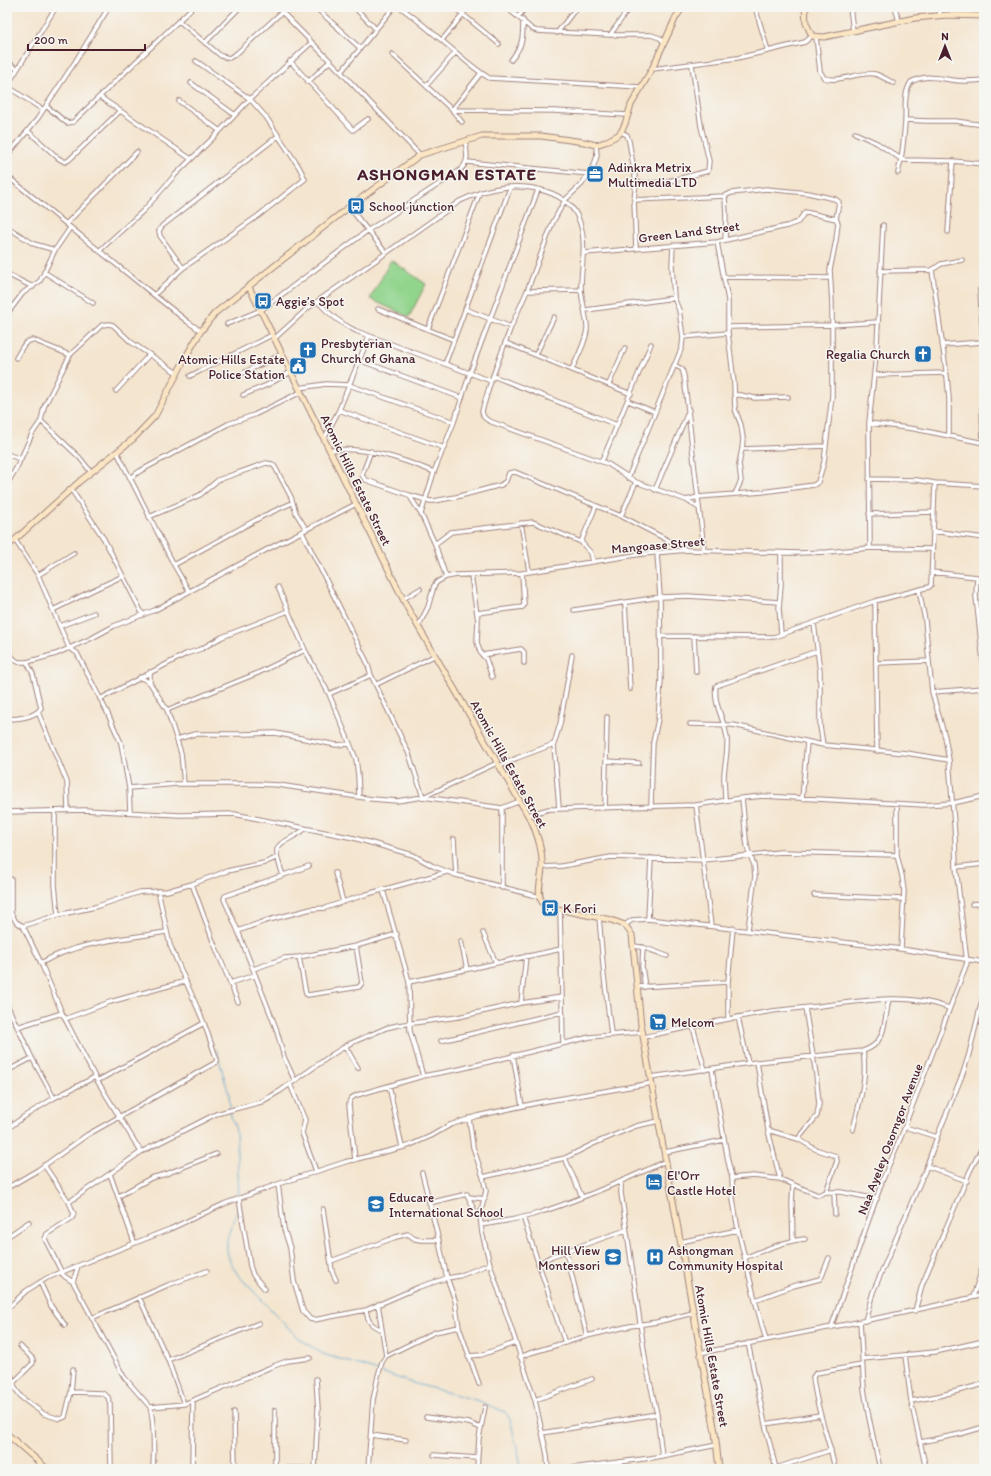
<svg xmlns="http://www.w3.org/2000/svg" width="991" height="1476" font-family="Itim,sans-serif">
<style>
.green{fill:#91d48c;stroke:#6e7a5c}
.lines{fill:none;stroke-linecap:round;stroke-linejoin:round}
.stream{stroke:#57a5d0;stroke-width:1}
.street-casing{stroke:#9f827d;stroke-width:5.5}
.secondary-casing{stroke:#9f827d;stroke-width:7}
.street{stroke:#fff;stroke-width:3.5}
.secondary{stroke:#fbe6c4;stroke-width:5}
.labels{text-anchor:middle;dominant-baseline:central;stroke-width:3;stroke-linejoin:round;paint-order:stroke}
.poi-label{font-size:13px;fill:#4a1f2b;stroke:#f6f6f2;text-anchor:start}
.street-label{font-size:13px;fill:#4a1f2b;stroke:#f6f6f2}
.district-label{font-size:17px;font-weight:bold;letter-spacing:1px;fill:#4a1f2b;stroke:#f6f6f2}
</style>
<rect width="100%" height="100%" fill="#f6f6f2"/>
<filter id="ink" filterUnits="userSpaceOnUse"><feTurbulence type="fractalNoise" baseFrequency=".025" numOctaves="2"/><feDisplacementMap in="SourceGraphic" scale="8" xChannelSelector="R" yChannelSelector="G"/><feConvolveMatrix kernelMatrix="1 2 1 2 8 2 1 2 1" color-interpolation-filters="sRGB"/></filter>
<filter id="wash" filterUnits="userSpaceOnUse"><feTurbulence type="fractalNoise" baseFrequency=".012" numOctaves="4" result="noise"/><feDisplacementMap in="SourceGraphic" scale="16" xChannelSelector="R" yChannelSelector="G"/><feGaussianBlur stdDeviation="0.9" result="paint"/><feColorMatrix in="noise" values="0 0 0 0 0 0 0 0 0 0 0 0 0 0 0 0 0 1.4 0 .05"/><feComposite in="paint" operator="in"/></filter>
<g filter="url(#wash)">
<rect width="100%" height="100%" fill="#f4e5cf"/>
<!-- green -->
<path class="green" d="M391 260 426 284 409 317 370 299Z"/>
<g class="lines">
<!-- stream -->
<path class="stream" d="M216 1049 229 1095 230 1107
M230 1113C232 1120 235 1125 236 1131L239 1195
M238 1203C238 1216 235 1217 231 1227 223 1247 227 1258 238 1275L298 1338 323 1354 378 1371
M381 1372 409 1382 479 1401 505 1412 510 1419 522 1469"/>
</g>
</g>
<g filter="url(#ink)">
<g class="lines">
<defs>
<path id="street" d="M277 7 341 72 420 155
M315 7 360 48
M354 7 375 28
M400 7C414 17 427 28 440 39 456 52 471 67 489 78L640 87
M454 7 499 44
M506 7 532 29 537 31 610 35H651L660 38 664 42
M850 7 853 31
M895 7 899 21
M939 16 941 7
M518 17 526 7
M179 21 221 56 229 58 236 54 282 12
M557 33 577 7
M610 35 630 7
M816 37 820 71 824 78C840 83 859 71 875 74 882 76 888 80 893 83
M442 40 469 7
M205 43 240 7
M768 51 805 42 812 36
M392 54 452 110 462 122
M511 60C523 45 523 39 523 20
M7 61 17 69
M290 61 353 130 368 119
M652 69 737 58 768 51 755 7
M341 72 394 7
M984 80C973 81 962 82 952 80 936 78 926 74 911 82 903 94 906 110 905 123 904 135 903 148 901 159L904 160 953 161 984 164
M308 82 330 61
M191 83 235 115
M7 86 56 7
M7 86 43 110
M426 86 455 53
M100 97 191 159
M179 101 220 131
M46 106 67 123 73 122 193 7
M452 110 554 111 627 115
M452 110 481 73
M905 120 927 121H955L984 125
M28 131 58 158 65 162 69 160 120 111
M621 132 627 135 629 141 636 182 634 200 636 249
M855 133 877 143 901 159 898 173
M596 145 597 156 594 165 582 184 565 200 553 222 527 291 511 327 491 381 482 411C483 417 484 418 489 421L608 464 636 482 686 500 699 508
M7 156 38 118 75 62 109 7
M467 162 589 174
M7 176 154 295 188 322 201 331
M636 182C655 187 688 176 708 171L709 161 701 126 692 65
M725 196 726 216 725 240
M634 200 725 196 731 193 766 189 808 193 835 199 839 202 836 219 838 223 836 240 830 270 832 303V396L824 462 818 482 814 485 762 492 698 497 686 500
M349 207 386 253
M66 224 137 152
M7 227 34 244 55 250
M948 232 953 161
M717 242 728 300V333L734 383 735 409 741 425 743 439 742 449 739 464 741 481 735 494
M99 251 144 210 175 175 218 133 250 99 311 43
M584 253 717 242 787 226 798 222 805 212 836 219
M183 268 160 236 159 231 162 226 278 136
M932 270 947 377 949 398V435
M880 271 932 270 941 264 962 260
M44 272 93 303
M7 274 33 287
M724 277 830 278
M980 290 983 343
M527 291 581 290
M154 295 183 268 258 216 305 179 299 167 266 117 250 99 196 61
M318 302C329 314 341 324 356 331L491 381
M378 309 454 340
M465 309 511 327
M586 310 674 298
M7 314 23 293 40 281 55 250 70 228
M227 324 261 310 367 231 459 171C470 162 467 153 465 141
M729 327 832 325 878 322
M428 329 480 192
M683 337 728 333
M274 339 308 308 460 201C471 196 482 191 494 189 525 183 570 189 580 223 587 244 581 266 581 287 581 298 586 314 587 326 588 338 577 358 572 369
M506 343 631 394
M942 345 983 342
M536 354 554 317
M16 358C21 351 23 341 33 340L70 355
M359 360 462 398
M445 364 510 188
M674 365 682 369 684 376 704 550
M874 375 946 373
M190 376 272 335
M493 376 617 425
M235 377 282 354
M609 384 625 348
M299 388 326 384 349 385 454 422
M116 391 149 355
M243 395 267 385 291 372
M734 395H740L755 398 788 397
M628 401 655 412
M339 410 444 448
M41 421 80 458 91 472
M869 423 915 429 984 443
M324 439 339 410 369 336
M983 443 982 409 984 399
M742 449 826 446
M330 450C367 447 400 458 434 472
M371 451 362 475 363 477 366 480 409 495 421 514 435 544 446 577
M117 452 174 565 189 591
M7 454 20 459
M602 461 651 344
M130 478 140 471 228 424 254 415 301 392
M628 478 682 347 683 337 679 310 674 298 672 266 673 245
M869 479 917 480 935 483 984 486
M7 484 17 467 32 434 41 421 44 407 70 355 102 325 109 324 113 325 131 342 177 373
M71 489 104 539 143 615
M655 490 689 410
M409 495 430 501H434L456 497 501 485 506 481 509 473 515 472 621 516 687 550
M421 514 434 472 454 422 470 373 538 190
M869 514 933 512
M621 516 636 482
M149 517 200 495 218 480 266 463 272 464 275 467 291 497 296 513 306 529
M521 523 529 571
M933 531 984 538
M302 532 367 662 371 675 409 754 423 797 502 808 520 801
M15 540 38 575 69 648 77 653 107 712 121 743 129 788 130 812
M581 542 596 506
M435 544 451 532 533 522 581 542 591 553 593 562
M870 548 869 423 877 345 883 225
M174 565 263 516 292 503
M931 572 977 577 976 596 984 670
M38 575 74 553
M471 575 478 621 477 642 480 652 486 659 492 677
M278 587 305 650 329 694 350 744 356 759 358 775 359 797
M403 599 420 589
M875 601 877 751
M625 603 630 689
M53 610 93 590 123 576
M574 610 660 597 688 596 779 602
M477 613 523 607 524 604 522 573
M814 623 820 672V726L823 745
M60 626 94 613
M418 627 428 607 434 586 437 582 446 577 457 575 522 573 642 554 688 550 799 553 828 552 870 548 931 549
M781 634 779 608 781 584V553
M661 636 774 637 875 601 929 587 931 585 935 483
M694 636 696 672
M7 647 12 657 18 662H27L56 654 92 638 114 626 155 610 266 550 356 504
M482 655 521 649 524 652V663
M876 663 929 661
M150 672V683L167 710 181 753 184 784
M140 677 150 683
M377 684 434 656
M932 692 984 688
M329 694 371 675
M100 699 186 654 201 649 222 637 288 611
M167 710 258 673 305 650
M38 712 67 782 68 810
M7 719C18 719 35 717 41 708L33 674 27 662
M690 724 733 725 823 745 906 753 949 760
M177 739 195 734H245L275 733 336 745 350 744
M606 761 639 763
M500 766 517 758 554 744
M129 788 177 784H257L278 785 372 799 397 801 423 797 497 763
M742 798 746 839 748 850 754 865 755 876 748 930
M802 799 807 742
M725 801C725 792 724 784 724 775 725 763 728 750 727 738 725 720 713 705 716 686L817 651
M897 804V855L902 876 904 891 901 949
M696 805 711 926
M651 807 652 769 653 743 658 719 661 680 660 597 657 553
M502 808V888
M559 808 554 744 560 724 572 655
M605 808 607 717
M55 811V885L58 915
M7 812 84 810 180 815 234 814 354 838 413 855 433 866 456 875 540 897
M528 815 549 809H557L696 805 742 798 763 796 924 805 953 803 984 796
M454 839 456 875
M543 867 562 866 611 857 703 860 780 852 897 855
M956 867 984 864
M335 873 343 902
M283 875C269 838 280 848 305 829
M11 879V913
M192 884 213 941 238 1002
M383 890 407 974 409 982 410 1031 423 1076
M814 895 903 899
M972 904 984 903
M7 910 11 913 16 922 23 926 41 963 62 1013 95 1077 141 1152
M560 910 563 1043
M599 917 604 976 611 1034
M648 919 651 858
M625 925 632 920 648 919 901 949 984 962
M23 926 58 915 95 907 140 892 167 891 192 884 227 871 264 863 276 858
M238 931 265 921 311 909 325 908 364 895 447 872
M483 933 496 963
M461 941 467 969
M634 946C647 947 655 952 667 956
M643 947 642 967 645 987
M299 957 306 994 308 995 359 987 362 983 356 946
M41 963C79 941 125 939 166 932
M253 969 285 958 299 957 356 946 397 934
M409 982 561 949
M230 983 255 975
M637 987 728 982
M521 1003 526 956
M7 1005 32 1058 54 1098
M738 1017 748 1063
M65 1019 110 1002 186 981
M728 1019V982L733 928
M17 1027 62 1013
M693 1027 705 1070
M644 1037C686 1028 729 1018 772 1011 788 1009 804 1008 820 1006 863 1001 907 992 949 1008
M441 1041 562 1012
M345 1046 358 1068
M513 1055 522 1106
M757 1062 768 1130 780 1179
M712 1069 728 1161 732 1178 733 1199 738 1230 755 1300 766 1340
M7 1071 32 1058
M651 1077 757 1062 863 1051C887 1044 884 1020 889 999
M97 1081 204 1023
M295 1081 284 1057 276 1028 238 931 224 899 225 896 309 866
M290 1084 305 1120 302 1133 316 1171
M389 1086 402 1147
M7 1117 11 1124
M469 1118 473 1147 483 1177 486 1191 480 1215 482 1233 490 1264 535 1400 547 1455 548 1469
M905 1127 937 1137
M7 1129 25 1116 54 1098 95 1077
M768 1130 798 1139 815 1149 836 1156 837 1161 826 1192
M853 1130C859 1102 868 1079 863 1051
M798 1139 817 1116 819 1104 816 1074 805 1008
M665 1152 724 1140
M565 1158 582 1197
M355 1160 349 1105C349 1099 352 1097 357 1095L423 1076 460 1069 590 1037 643 1032
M44 1165 69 1202 74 1214 72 1218 47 1234 45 1239 62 1273 64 1276 73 1282 124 1377 150 1407C154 1419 154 1455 153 1469
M927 1166 967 1181
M422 1173 437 1233 447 1278 455 1300 459 1327 479 1384
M110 1174 134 1242
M483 1177 565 1158 593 1144 636 1126 659 1121
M732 1178 753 1176 780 1179 818 1195 826 1192H841L877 1199
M621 1182V1193L629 1246 646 1364 657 1414 662 1456
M278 1184 284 1229 290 1248 294 1281 303 1311 310 1319 314 1320 366 1310 419 1287 447 1278 459 1276 490 1264
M793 1185 792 1203 793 1240
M7 1188 38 1170 87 1135 215 1063 217 1060 204 1023 170 945 158 891
M834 1192 835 1214
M119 1196 151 1178 166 1174 216 1154
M469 1197 485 1199
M239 1199 250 1266 253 1275 265 1289
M69 1202 141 1152 216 1114 261 1102 280 1091 333 1054 349 1044 386 1028 398 1025 458 1017 521 1003 562 997
M429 1203 467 1194 475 1212 480 1215
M323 1209 332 1271 336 1280
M523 1217 565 1343
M481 1225C498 1222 516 1220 532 1215 578 1201 623 1181 666 1161
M7 1237 29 1222
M680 1242 738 1230
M566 1252 587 1336
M746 1257C765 1250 784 1241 805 1239
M331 1261 396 1237 408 1234 415 1239 421 1240H439
M538 1264 552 1256 626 1230
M40 1282 51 1306 65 1325
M73 1282 78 1266
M139 1297 168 1360 184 1404
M973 1297 984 1263
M755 1300 793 1286 820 1279 822 1276 829 1258
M378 1304 386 1356
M7 1309 26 1291 47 1278 170 1229 224 1204 278 1184 345 1162 408 1146 431 1136 450 1125 477 1116 541 1102 652 1083
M366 1310C368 1322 370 1325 382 1330
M915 1311 922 1285 970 1171 984 1144
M92 1318 168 1285 207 1271
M865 1321 873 1292 925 1171 937 1137 963 1073 969 1054 984 992
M860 1322 864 1389 869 1418 880 1469
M831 1328 883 1179 903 1132 908 1117 967 963 956 867 955 837 949 760 945 737 932 692 925 620 919 590
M748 1343 765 1424 776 1469
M700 1353 888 1316 984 1295
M905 1355 911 1401 926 1469
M468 1356 481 1355 515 1343
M520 1357 530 1353 587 1336 630 1326 657 1322 693 1313
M862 1359 935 1352 984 1341
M168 1360 259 1323
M7 1370 12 1377 15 1388 22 1398 44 1414 60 1419 65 1417 71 1392 73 1369
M14 1382 33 1363V1359L20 1346
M71 1392 102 1393 108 1397 110 1404 111 1469
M535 1400 592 1379
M911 1401 938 1396 984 1384
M150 1407 184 1404 271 1367 287 1361 310 1358
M275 1410V1468
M234 1412 235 1469
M426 1417 469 1423 481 1428
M765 1424 820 1415
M542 1433 657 1414
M371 1435 406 1440
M921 1442 960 1434 984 1427
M434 1455 477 1458
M776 1468 831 1450
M192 1469 193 1400
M315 1469 318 1409 316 1379
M368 1469 373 1400 378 1376 382 1362 386 1356 435 1332 459 1327
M477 1469 479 1438 485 1407
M564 1469 651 1458 717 1445
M835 1469C829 1438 816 1409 813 1377L816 1373 862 1365"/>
<path id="secondary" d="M805 7 806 23 812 36 824 37 915 18 947 15 984 16
M249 287 408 609 533 824C538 838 543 852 542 867 542 877 536 893 542 902 544 906 549 907 553 908L611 920 625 925 632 935 641 1025 715 1432 719 1469
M7 547 80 481 133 439 155 416 188 353 201 331 215 313 349 207 420 155 482 136H541L584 142 596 145 605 142 618 135 621 132 625 124 631 105 652 69 676 17 683 7
M7 1434 47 1469
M250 1469H305"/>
</defs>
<!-- street casing -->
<use href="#street" class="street-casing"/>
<!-- secondary casing -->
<use href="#secondary" class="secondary-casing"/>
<!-- street -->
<use href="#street" class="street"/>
<!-- secondary -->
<use href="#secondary" class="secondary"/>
</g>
</g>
<!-- icons -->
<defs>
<symbol id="office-square" viewBox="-11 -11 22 22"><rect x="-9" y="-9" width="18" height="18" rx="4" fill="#1f6fb2" stroke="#f6f6f2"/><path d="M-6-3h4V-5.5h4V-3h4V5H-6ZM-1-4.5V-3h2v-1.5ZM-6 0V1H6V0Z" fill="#fff"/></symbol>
<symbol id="bus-square" viewBox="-11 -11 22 22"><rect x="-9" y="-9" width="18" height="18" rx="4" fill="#1f6fb2" stroke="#f6f6f2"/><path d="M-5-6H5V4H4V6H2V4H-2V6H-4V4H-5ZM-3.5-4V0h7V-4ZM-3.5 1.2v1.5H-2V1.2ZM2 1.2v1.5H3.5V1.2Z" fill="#fff"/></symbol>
<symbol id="church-square" viewBox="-11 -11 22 22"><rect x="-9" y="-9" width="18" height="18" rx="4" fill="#1f6fb2" stroke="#f6f6f2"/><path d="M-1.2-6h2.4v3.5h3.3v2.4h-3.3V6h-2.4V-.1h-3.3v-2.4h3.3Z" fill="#fff"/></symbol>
<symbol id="civic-square" viewBox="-11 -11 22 22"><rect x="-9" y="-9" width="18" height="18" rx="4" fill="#1f6fb2" stroke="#f6f6f2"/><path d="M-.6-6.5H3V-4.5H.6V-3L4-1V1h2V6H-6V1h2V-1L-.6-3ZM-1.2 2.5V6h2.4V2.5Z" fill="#fff"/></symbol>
<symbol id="supermarket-square" viewBox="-11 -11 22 22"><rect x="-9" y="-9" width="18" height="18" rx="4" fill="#1f6fb2" stroke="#f6f6f2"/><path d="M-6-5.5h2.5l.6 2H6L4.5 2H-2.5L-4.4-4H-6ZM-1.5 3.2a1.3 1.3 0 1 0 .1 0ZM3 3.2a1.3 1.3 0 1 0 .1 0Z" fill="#fff"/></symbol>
<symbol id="hotel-square" viewBox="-11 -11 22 22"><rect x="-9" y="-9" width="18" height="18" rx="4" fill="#1f6fb2" stroke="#f6f6f2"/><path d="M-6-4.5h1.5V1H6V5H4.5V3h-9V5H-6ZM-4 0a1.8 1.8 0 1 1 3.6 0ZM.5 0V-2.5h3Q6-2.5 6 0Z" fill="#fff"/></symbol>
<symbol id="school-square" viewBox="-11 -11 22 22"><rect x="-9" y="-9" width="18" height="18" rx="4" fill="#1f6fb2" stroke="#f6f6f2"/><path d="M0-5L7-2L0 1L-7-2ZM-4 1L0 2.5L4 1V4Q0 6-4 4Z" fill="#fff"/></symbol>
<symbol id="hospital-square" viewBox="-11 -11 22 22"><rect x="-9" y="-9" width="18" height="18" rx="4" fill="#1f6fb2" stroke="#f6f6f2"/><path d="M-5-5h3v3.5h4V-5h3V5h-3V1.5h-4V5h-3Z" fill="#fff"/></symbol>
</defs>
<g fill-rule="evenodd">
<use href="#office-square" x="585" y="164" width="20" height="20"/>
<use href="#bus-square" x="346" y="196" width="20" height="20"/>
<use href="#bus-square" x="253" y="291" width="20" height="20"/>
<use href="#church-square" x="298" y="340" width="20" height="20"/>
<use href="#church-square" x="913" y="344" width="20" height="20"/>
<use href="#civic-square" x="288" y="356" width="20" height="20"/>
<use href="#bus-square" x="540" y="898" width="20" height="20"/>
<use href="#supermarket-square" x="648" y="1012" width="20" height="20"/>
<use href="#hotel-square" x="644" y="1172" width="20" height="20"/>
<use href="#school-square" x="366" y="1194" width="20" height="20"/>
<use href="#school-square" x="603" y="1247" width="20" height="20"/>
<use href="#hospital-square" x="645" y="1247" width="20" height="20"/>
</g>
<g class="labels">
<!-- poi labels -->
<g class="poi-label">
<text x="608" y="167">Adinkra Metrix<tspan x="608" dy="15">Multimedia LTD</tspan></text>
<text x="369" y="206">School junction</text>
<text x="276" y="301">Aggie’s Spot</text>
<text x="321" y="343">Presbyterian<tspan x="321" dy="15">Church of Ghana</tspan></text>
<text x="910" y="354" text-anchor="end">Regalia Church</text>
<text x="285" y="359" text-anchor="end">Atomic Hills Estate<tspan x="285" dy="15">Police Station</tspan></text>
<text x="563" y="908">K Fori</text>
<text x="671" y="1022">Melcom</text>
<text x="667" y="1175">El'Orr<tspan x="667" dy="15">Castle Hotel</tspan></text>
<text x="389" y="1197">Educare<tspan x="389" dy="15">International School</tspan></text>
<text x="600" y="1250" text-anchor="end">Hill View<tspan x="600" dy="15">Montessori</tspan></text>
<text x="668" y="1250">Ashongman<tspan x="668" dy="15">Community Hospital</tspan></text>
</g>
<!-- street labels -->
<g class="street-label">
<text transform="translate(689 232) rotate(-7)">Green Land Street</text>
<text transform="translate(356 480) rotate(64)">Atomic Hills Estate Street</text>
<text transform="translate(658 545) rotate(-5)">Mangoase Street</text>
<text transform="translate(509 764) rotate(61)">Atomic Hills Estate Street</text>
<text transform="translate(890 1139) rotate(-69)">Naa Ayeley Osorngor Avenue</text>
<text transform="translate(712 1356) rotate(80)">Atomic Hills Estate Street</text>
</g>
<!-- district labels -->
<g class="district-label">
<text x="447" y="174">ASHONGMAN ESTATE</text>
</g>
</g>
<!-- margin -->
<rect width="991" height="1476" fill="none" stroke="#f6f6f2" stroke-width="24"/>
<!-- north arrow -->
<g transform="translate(945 46)" stroke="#f6f6f2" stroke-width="3" paint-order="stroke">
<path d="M0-3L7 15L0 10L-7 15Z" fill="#4a1f2b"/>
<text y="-6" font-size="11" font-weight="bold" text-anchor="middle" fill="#4a1f2b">N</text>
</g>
<!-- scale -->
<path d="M28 44v6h117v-6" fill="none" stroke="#4a1f2b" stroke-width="2"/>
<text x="34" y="44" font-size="12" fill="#4a1f2b" stroke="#f6f6f2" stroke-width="3" paint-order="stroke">200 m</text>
</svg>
